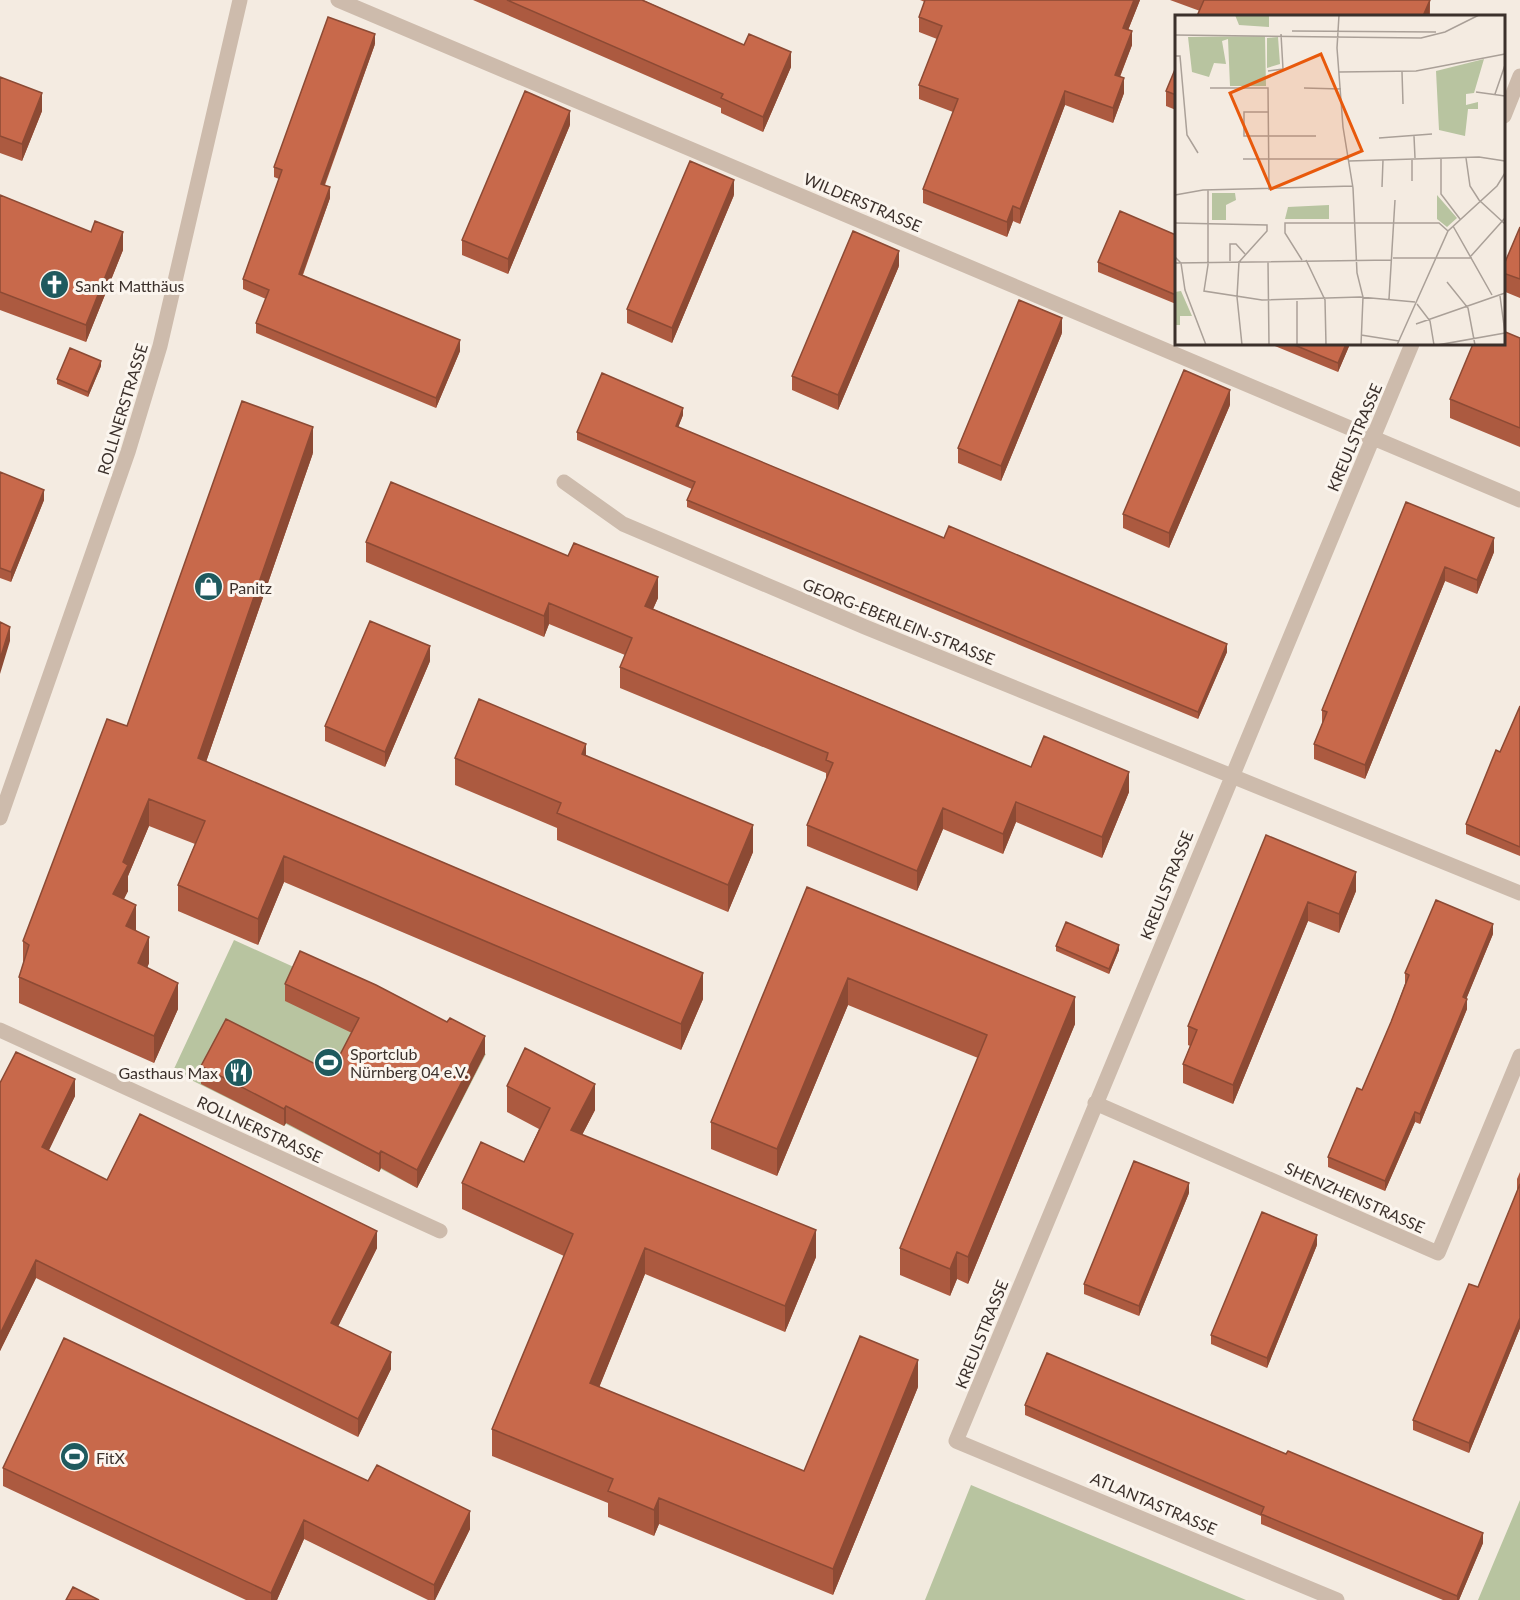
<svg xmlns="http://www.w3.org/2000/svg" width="1520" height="1600" font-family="Lato,sans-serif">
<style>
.green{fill:#b8c4a0}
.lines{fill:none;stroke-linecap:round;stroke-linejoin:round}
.minor{stroke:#cdbbac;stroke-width:15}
.tertiary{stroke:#cdbbac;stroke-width:15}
.wall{fill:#ac5a40}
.shaded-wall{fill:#8c4a34}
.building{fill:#c8694b;stroke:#8c4a34;stroke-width:1.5}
.labels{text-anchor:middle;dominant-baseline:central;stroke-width:6;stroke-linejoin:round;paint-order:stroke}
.street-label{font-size:16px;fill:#3b302b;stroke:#fbf5ee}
.poi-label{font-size:16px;fill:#3b302b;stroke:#fbf5ee;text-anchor:start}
.inset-road{fill:none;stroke:#aaa098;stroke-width:1.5}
.view{fill:#e8590c;fill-opacity:0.15;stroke:#e8590c;stroke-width:3}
.inset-edge{fill:none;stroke:#3b302b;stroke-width:3}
</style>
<rect width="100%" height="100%" fill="#f4ebe1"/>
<!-- green -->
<path class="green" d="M234 940 486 1054 417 1188 381 1169 379 1172 286 1124 284 1126 173 1071Z
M971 1485 1246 1600H925Z
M1520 1500V1600H1478Z"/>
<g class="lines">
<!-- minor -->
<path class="minor" d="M338 0 1520 500
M1504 116 1520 76
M564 482 623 524 865 627 1520 893
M0 1030 440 1231
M1095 1103 1438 1253 1520 1056
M1337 1600 956 1441 1412 344"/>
<!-- tertiary -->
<path class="tertiary" d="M0 818 128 452 160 346 240 0"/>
</g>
<!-- wall -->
<path class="wall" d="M473 0H643L791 67 763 132 721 113V108Z
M920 0H1140L1128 30 1132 45 1120 77 1124 93 1113 123 1065 105 1020 224 1013 221 1007 237 923 203V189L953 112 919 99V85L937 39 919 32V17L925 2Z
M1170 0H1430V14L1429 16H1197L1200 11Z
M375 44 325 185 330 198 303 275 460 351 436 408 256 333V323L266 299 243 289V279L279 179 274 177V167Z
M1176 67V110L1166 106V91Z
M0 77 42 111 22 161 0 153Z
M570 125 508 274 462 255V240Z
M0 195 123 250 86 342 0 310Z
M734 195 672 343 627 323V309Z
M1520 227V298L1503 291V267Z
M1176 235V304L1098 272V262Z
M899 266 838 410 792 390V376Z
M1062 333 1001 481 958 463V448Z
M1520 338V447L1450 418V399Z
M1270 344H1350L1338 372Z
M101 366 88 397 57 384V379Z
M1230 405 1169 548 1123 528V514Z
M683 415 678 427 944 538 1227 652 1198 719 687 507V500L692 489 577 440V432Z
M313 453 206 762 703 999 681 1050 284 882 258 945 178 911V885L195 844 149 826 128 876V891L124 899 149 963 147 968 178 1009 154 1063 19 1003V977L23 964V941L127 726Z
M0 472 44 500 11 582 0 578Z
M1406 502 1494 552 1477 594 1445 581 1365 779 1314 759V744L1322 724V710Z
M366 542 658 598 653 609 1031 767 1129 792 1102 858 1016 822 1003 854 943 829 917 891 807 846V825L826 780V773L620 688V667L625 655 549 624 544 637 366 562Z
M430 661 385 767 325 741V726Z
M1520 706V856L1466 834V824L1500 752Z
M586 755 753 852 728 912 557 840V828L455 785V758Z
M1266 835 1356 891 1339 933 1308 921 1233 1104 1183 1083V1064L1190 1046 1188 1045V1026Z
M807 887 1075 1024 968 1284 957 1279 950 1296 900 1275V1248L978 1058 848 1005 777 1176 711 1149V1122Z
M1493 934 1466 999 1467 1009 1420 1124 1415 1122 1385 1191 1328 1167V1157L1362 1090 1391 1022 1405 984V973Z
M1056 946 1119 950 1109 974 1056 951Z
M285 984 485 1054 417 1188 381 1168 379 1172 286 1123 284 1126 201 1084V1066L331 1072 352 1033 285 1001Z
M0 1083 75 1096 48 1151 107 1180 377 1248 338 1326 391 1369 358 1437 36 1278 0 1351Z
M507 1086 595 1110 582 1135 816 1257 785 1332 645 1274 599 1387 804 1471 918 1387 833 1595 659 1524 654 1536 635 1528 608 1517V1503L492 1456V1429L564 1256 462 1209V1183L524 1162 539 1129 507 1112Z
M1520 1172V1328L1469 1453 1413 1430V1420L1478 1287 1518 1189H1517V1179Z
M1189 1193 1139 1316 1084 1294V1284Z
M1317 1245 1267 1368 1211 1344V1335Z
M1025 1405 1483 1543 1459 1600H1443L1261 1524V1516L1025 1415Z
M3 1468 470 1529 435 1600H428L304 1539 277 1600H246L3 1486Z"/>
<!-- shaded-wall -->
<path class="shaded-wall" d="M1134 0H1140L1123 43V28Z
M1430 0 1429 16H1423Z
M1132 31V45L1115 89V75Z
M375 34V44L321 194V184Z
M791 52V67L763 132V117Z
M1124 78V93L1113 123V108Z
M1065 91V105L1020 224V209Z
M42 93V111L22 161V144Z
M570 111V125L508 274V259Z
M734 180V195L672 343V328Z
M330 187V198L299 284V274Z
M1013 206V221L1007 237V222Z
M123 232V250L86 342V325Z
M899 251V266L838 410V395Z
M1062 318V333L1001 481V466Z
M460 340V351L436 408V398Z
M1346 344H1350L1338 372V363Z
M101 361V366L88 397V392Z
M1230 390V405L1169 548V533Z
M683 408V415L676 433V426Z
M313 427V453L198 785V758Z
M44 490V500L11 582V572Z
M1494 538V552L1477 594V580Z
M1445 567V581L1365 779V765Z
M658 577V598L645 627V606Z
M549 603V624L544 637V616Z
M10 627V641L0 674V659Z
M1227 644V652L1198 719V712Z
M430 646V661L385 767V752Z
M586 744V771L582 754Z
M1129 772V792L1102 858V837Z
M149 799V826L128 876V891L113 920V894L123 862Z
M1016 802V822L1003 854V834Z
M943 808V829L917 891V871Z
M753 825V852L728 912V885Z
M284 856V882L258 945V919Z
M1356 872V891L1339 933V914Z
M1308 902V921L1233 1104V1085Z
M136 905V931L126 926Z
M1493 924V934L1463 1007V997Z
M149 937V963L138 990V963Z
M1119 945V950L1109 974V969Z
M703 973V999L681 1050V1024Z
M848 978V1005L777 1176V1149Z
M178 983V1009L154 1063V1036Z
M1075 997V1024L968 1284V1257Z
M1467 999V1009L1420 1124V1114Z
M485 1036V1054L417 1188V1170Z
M75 1079V1096L42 1165V1147Z
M595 1084V1110L571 1156V1130Z
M286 1106V1123L284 1126V1109Z
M1415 1112V1122L1385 1191V1181Z
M381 1151V1168L379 1172V1154Z
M1189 1183V1193L1139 1316V1306Z
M816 1230V1257L785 1332V1306Z
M377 1231V1248L331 1341V1323Z
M1317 1235V1245L1267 1368V1358Z
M645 1248V1274L590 1410V1383Z
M957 1252V1279L950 1296V1269Z
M36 1260V1278L0 1351V1334Z
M1520 1318V1328L1469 1453V1443Z
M391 1352V1369L358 1437V1419Z
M918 1360V1387L833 1595V1569Z
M659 1498V1524L654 1536V1510Z
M470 1511V1529L435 1600H434V1585Z
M304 1520V1539L277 1600H271V1593Z
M1483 1533V1543L1459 1600H1457V1596Z"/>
<!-- building -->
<path class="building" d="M507 0H642L744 45 749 34 791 52 763 117 721 98 723 94Z
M925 0H1134L1123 28 1132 31 1115 75 1124 78 1113 108 1065 91 1020 209 1013 206 1007 222 923 189 958 99 919 85 942 26 919 17Z
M1204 0H1430L1423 16H1197Z
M328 17 375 34 321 184 330 187 299 274 460 340 436 398 256 323 269 290 243 279 282 170 274 167Z
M1176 67V95L1166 91Z
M0 77 42 93 22 144 0 136Z
M525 91 570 111 508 259 462 240Z
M690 161 734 180 672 328 627 309Z
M0 195 91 232 95 221 123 232 86 325 0 292Z
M1120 211 1176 235V295L1098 262Z
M1520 227V279L1503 273V267Z
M853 231 899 251 838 395 792 376Z
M1019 300 1062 318 1001 466 958 448Z
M1503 331 1520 338V428L1450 399 1473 344H1503Z
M1292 344H1346L1338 363Z
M70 348 101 361 88 392 57 379Z
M1184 370 1230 390 1169 533 1123 514Z
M602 373 683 408 676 426 944 538 949 526 1227 644 1198 712 687 500 695 482 577 432Z
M242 401 313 427 198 758 703 973 681 1024 284 856 258 919 178 885 205 821 149 799 123 862 128 865 113 894 136 905 126 926 149 937 138 963 178 983 154 1036 19 977 29 945 23 941 107 719 127 726Z
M0 472 44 490 11 572 0 568Z
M391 482 568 556 574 543 658 577 645 606 1031 767 1044 736 1129 772 1102 837 1016 802 1003 834 943 808 917 871 807 825 833 763 826 760 828 753 620 667 632 638 549 603 544 616 366 542Z
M1406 502 1494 538 1477 580 1445 567 1365 765 1314 744 1327 712 1322 710Z
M370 621 430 646 385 752 325 726Z
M0 622 10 627 0 659Z
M479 699 586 744 582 754 753 825 728 885 557 813 561 803 455 758Z
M1520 706V847L1466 824 1496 750 1500 752Z
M1266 835 1356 872 1339 914 1308 902 1233 1085 1183 1064 1197 1030 1188 1026Z
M807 887 1075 997 968 1257 957 1252 950 1269 900 1248 987 1035 848 978 777 1149 711 1122Z
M1436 900 1493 924 1463 997 1467 999 1420 1114 1415 1112 1385 1181 1328 1157 1357 1088 1362 1090 1391 1022 1409 975 1405 973Z
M1066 922 1119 945 1109 969 1056 946Z
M300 951 376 985 447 1022 450 1018 485 1036 417 1170 381 1151 379 1154 286 1106 284 1109 201 1066 226 1019 331 1072 359 1018 285 984Z
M525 1048 595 1084 571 1130 816 1230 785 1306 645 1248 590 1383 804 1471 860 1336 918 1360 833 1569 659 1498 654 1510 635 1502 608 1491 613 1479 492 1429 573 1234 462 1183 481 1142 524 1162 550 1108 507 1086Z
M16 1052 75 1079 42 1147 107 1180 140 1114 377 1231 331 1323 391 1352 358 1419 36 1260 0 1334V1083Z
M1134 1161 1189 1183 1139 1306 1084 1284Z
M1520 1184V1318L1469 1443 1413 1420 1469 1284 1478 1287Z
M1262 1212 1317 1235 1267 1358 1211 1335Z
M64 1338 368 1481 377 1465 470 1511 434 1585 304 1520 271 1593 3 1468Z
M1047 1353 1286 1454 1288 1451 1483 1533 1457 1596 1261 1514 1264 1507 1025 1405Z
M73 1587 99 1600H66Z"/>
<!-- icons -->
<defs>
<symbol id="church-disc" viewBox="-11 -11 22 22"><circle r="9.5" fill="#1f5a5e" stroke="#fbf5ee"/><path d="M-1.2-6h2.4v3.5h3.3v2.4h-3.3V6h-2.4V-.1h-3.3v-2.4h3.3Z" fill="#fff"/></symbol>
<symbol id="shop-disc" viewBox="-11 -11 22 22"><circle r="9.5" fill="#1f5a5e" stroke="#fbf5ee"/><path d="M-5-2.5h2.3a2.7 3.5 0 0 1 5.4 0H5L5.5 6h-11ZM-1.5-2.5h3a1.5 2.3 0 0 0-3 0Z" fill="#fff"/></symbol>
<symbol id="stadium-disc" viewBox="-11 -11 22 22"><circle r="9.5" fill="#1f5a5e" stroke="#fbf5ee"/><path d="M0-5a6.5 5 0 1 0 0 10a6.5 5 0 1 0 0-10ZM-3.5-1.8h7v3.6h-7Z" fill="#fff"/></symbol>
<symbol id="restaurant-disc" viewBox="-11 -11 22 22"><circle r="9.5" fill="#1f5a5e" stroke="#fbf5ee"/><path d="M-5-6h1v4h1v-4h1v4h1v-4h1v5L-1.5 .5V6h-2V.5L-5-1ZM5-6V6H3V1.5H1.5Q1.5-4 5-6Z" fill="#fff"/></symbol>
</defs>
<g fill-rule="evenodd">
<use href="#church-disc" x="38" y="268" width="33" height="33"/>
<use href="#shop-disc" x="192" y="570" width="33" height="33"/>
<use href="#stadium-disc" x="312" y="1046" width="33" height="33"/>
<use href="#restaurant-disc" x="222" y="1056" width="33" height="33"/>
<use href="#stadium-disc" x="58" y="1440" width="33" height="33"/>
</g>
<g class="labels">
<!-- street labels -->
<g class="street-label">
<text transform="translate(863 202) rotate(23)">WILDERSTRASSE</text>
<text transform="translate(122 409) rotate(-73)">ROLLNERSTRASSE</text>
<text transform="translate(1354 437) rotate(-67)">KREULSTRASSE</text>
<text transform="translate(899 621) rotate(22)">GEORG-EBERLEIN-STRASSE</text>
<text transform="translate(1166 885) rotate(-68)">KREULSTRASSE</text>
<text transform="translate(260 1129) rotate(25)">ROLLNERSTRASSE</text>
<text transform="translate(1355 1197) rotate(24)">SHENZHENSTRASSE</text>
<text transform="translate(981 1334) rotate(-68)">KREULSTRASSE</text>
<text transform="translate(1154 1503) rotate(23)">ATLANTASTRASSE</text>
</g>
<!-- poi labels -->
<g class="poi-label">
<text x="75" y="285">Sankt Matthäus</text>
<text x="229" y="587">Panitz</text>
<text x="350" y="1053">Sportclub<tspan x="350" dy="18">Nürnberg 04 e.V.</tspan></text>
<text x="218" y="1072" text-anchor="end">Gasthaus Max</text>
<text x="96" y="1457">FitX</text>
</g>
</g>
<!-- overview -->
<g transform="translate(1175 15)">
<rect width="330" height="330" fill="#f4ebe1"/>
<path d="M60 0H94V12L64 10ZM90 21 91 71H55L53 24 47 26 51 49 39 48 34 62 17 57 13 22ZM103 22 105 49 92 53V23ZM309 44 299 78 291 79V90L303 87V94H293L290 121 264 115 261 56ZM37 178H60L61 185 51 190V205H37ZM262 180 282 203 272 212 262 204ZM154 190V204H110L113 192ZM6 276 17 301H5V310H0V277Z" fill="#b8c4a0"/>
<path class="inset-road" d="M164 0 162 33 168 112 178 173 182 258 188 282 186 330M117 16 261 17M0 20 246 23 270 17 304 0M0 41H5L12 120 23 138M93 56 108 54 106 19M164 57 241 56 330 39M227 57 228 89M35 73H93L94 175M129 73 166 74M301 77 330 81M320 79 330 50M93 97H69V121H141M239 121 240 143M204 123 257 119M266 143V179L285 204M291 143 295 171 304 185 330 209M68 144H173M237 144V166M174 146 304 142 330 146M207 172 208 145M33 175V250L29 276 87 285 185 282 240 287M0 180 28 175 178 171M0 208 92 210V216L64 247 62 282 67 330M278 211 317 280M296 241 330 203M0 242 6 248 10 275 31 330M218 243H297M127 245 110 218V208H264L273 216M131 245 150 285 151 330M55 246V229H61L70 239M93 247 94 330M0 248 217 245M272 267 293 293 300 330M325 281 330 318M214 284 220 185M122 286V330M242 289 255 306 259 330M241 309 330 278M186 320 224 326M222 330 273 216 322 171 330 158M262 330 330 318M263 330 330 318"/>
<path class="view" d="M146 39 187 136 96 174 55 78Z"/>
<rect width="330" height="330" class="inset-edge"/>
</g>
</svg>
